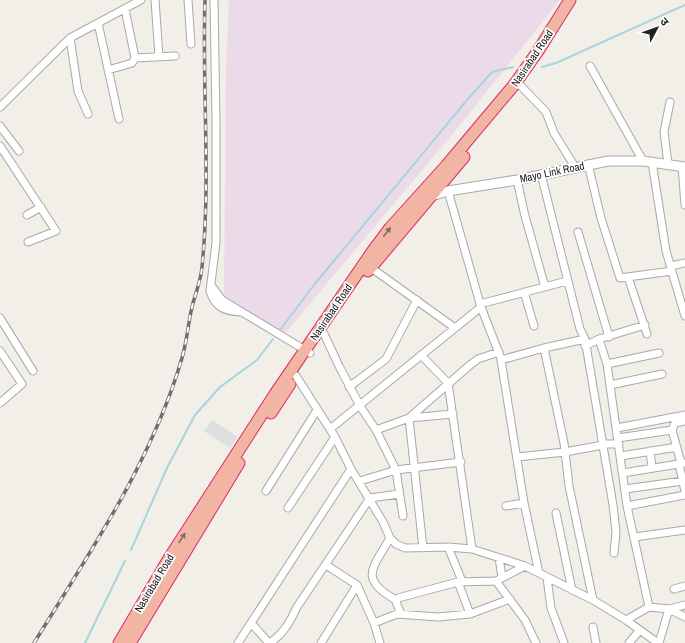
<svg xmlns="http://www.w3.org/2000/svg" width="685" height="643" font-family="'Archivo Narrow','Noto Sans Devanagari',sans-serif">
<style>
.residential{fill:#e0dfdf}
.industrial{fill:#ebdbe8}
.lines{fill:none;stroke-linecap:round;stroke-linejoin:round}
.stream{stroke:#aad3df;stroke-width:2}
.minor-casing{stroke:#a9a9a9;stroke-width:9}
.tertiary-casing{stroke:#a9a9a9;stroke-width:11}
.trunk-casing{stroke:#dc2a67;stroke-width:13}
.minor{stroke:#fff;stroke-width:7}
.tertiary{stroke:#fff;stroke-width:9}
.trunk{stroke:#f2b4a3;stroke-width:11}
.rail-casing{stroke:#707070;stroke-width:3.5}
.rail{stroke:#fff;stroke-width:2;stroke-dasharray:6;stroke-linecap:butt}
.oneway{fill:#8a6b62}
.labels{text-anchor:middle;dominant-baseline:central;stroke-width:3.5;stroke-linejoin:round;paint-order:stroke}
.street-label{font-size:11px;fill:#222;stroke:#fff}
</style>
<rect width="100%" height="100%" fill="#f2efe9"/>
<!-- residential -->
<path class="residential" d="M212 420 238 437 230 448 204 431Z"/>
<!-- industrial -->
<path class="industrial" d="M229 0H560L456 130 282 337 224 296 226 66Z"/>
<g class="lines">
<!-- stream -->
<path class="stream" d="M542 67 556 63 685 5
M280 330 314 285 467 100 492 72 513 67
M131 550 167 468 195 415 220 387 257 360 273 339
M85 643 125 561"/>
<defs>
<path id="minor" d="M155 0 159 56
M188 0 191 44
M214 0 216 120V243L210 291C215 308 225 311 241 312
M125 9 135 58 175 56
M98 23 119 119
M70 38 78 91 88 114
M590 66 643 161
M108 70 132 63 135 58
M521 86 546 112 554 133 575 167
M0 107 70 38 141 0
M0 126 19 151
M0 146 56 231 28 242
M652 162 666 251 685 316
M588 164 601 218 620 278 672 271
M668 164 664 132 670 102
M682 166 685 205
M541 174 580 329 585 339 613 505 616 532 614 553
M517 180 525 216 545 287
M448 191 481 307 500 356
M27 215 41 207
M578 232 609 337
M671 266 685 263
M370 267 455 328
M628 277 647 334
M211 285 222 300 310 353
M524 292 534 326
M480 304 567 281
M0 318 33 371
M645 325 599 339 607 364 627 506 649 607 669 609 659 643
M324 334 339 366 360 406 376 430 396 470 403 516
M585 346 599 339
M544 348 564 443 569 486 593 600
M0 351 22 384 0 403
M421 355 448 383 472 549
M607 364 659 353
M296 376 335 437 351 469 383 522 390 538 396 544 405 548 448 547 472 549 525 566 593 600 626 620 658 643
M610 385 662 374
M349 387 386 359 417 300
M617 428 685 415
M330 429 481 307
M376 430 409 418 453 414
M672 430 681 463
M618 438 672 430 675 423 685 421
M603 444H619
M650 451 652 468
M621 456 677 447
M517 457 565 452 603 445
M679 464 685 491
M623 473 685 463
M360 481 396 470 461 462
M625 489 683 481
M266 491 317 410
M506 506 524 503
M627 506 685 495
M288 508 335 437
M556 513 572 590
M635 537 685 530
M390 538C373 568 358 579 396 600
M448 547 462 581
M423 548 409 418 470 365 478 359 499 352
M499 558 502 577
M326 565 357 585 374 623 380 643
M539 573 524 503 501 360 544 348 585 339
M547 578 551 608 564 643
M496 581 525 620 536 643
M458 582 470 614
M674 589 685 586
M685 605 669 609 685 617
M401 614 396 602 398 598 458 582 496 581 525 566
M626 620 649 607
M251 623 269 643
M374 623 397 614 438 617 470 614 510 599
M593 627 596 643
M238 643 351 469
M270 643C284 633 290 622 297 607L370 498 399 494
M321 643 357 585
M629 643 639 631"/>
<path id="tertiary" d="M431 196 448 191 517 180 608 161H643L685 167"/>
<path id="trunk" d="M368 271 464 157
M271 413 290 384
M119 643 168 560 275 394 372 252 390 228 446 166 514 85 538 51 570 0
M130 643 239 463"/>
</defs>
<!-- minor casing -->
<use href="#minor" class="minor-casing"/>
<!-- tertiary casing -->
<use href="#tertiary" class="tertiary-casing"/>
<!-- trunk casing -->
<use href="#trunk" class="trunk-casing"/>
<!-- minor -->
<use href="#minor" class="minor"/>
<!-- tertiary -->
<use href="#tertiary" class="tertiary"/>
<!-- trunk -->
<use href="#trunk" class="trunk"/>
<defs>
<path id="rail" d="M34 643C90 552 152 461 182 358 187 341 188 324 192 307 195 294 201 281 202 267 211 178 202 89 205 0"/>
</defs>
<!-- rail casing -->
<use href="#rail" class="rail-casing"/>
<!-- rail -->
<use href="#rail" class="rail"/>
</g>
<!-- one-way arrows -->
<defs><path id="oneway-solid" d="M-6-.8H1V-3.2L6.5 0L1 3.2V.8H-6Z"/></defs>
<g class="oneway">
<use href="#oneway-solid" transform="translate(387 232) rotate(-53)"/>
<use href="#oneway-solid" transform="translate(182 538) rotate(-57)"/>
</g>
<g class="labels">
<!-- street labels -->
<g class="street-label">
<text transform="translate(532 58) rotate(-56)">Nasirabad Road</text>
<text transform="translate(552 172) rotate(-12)">Mayo Link Road</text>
<text transform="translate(331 312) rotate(-56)">Nasirabad Road</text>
<text transform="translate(154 583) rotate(-59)">Nasirabad Road</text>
</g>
</g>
<!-- north arrow -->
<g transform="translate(657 28) rotate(49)" stroke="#ffffff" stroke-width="3" paint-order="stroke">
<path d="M0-3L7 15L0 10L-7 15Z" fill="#222222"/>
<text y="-6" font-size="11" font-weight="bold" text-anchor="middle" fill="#222222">उ</text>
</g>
</svg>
